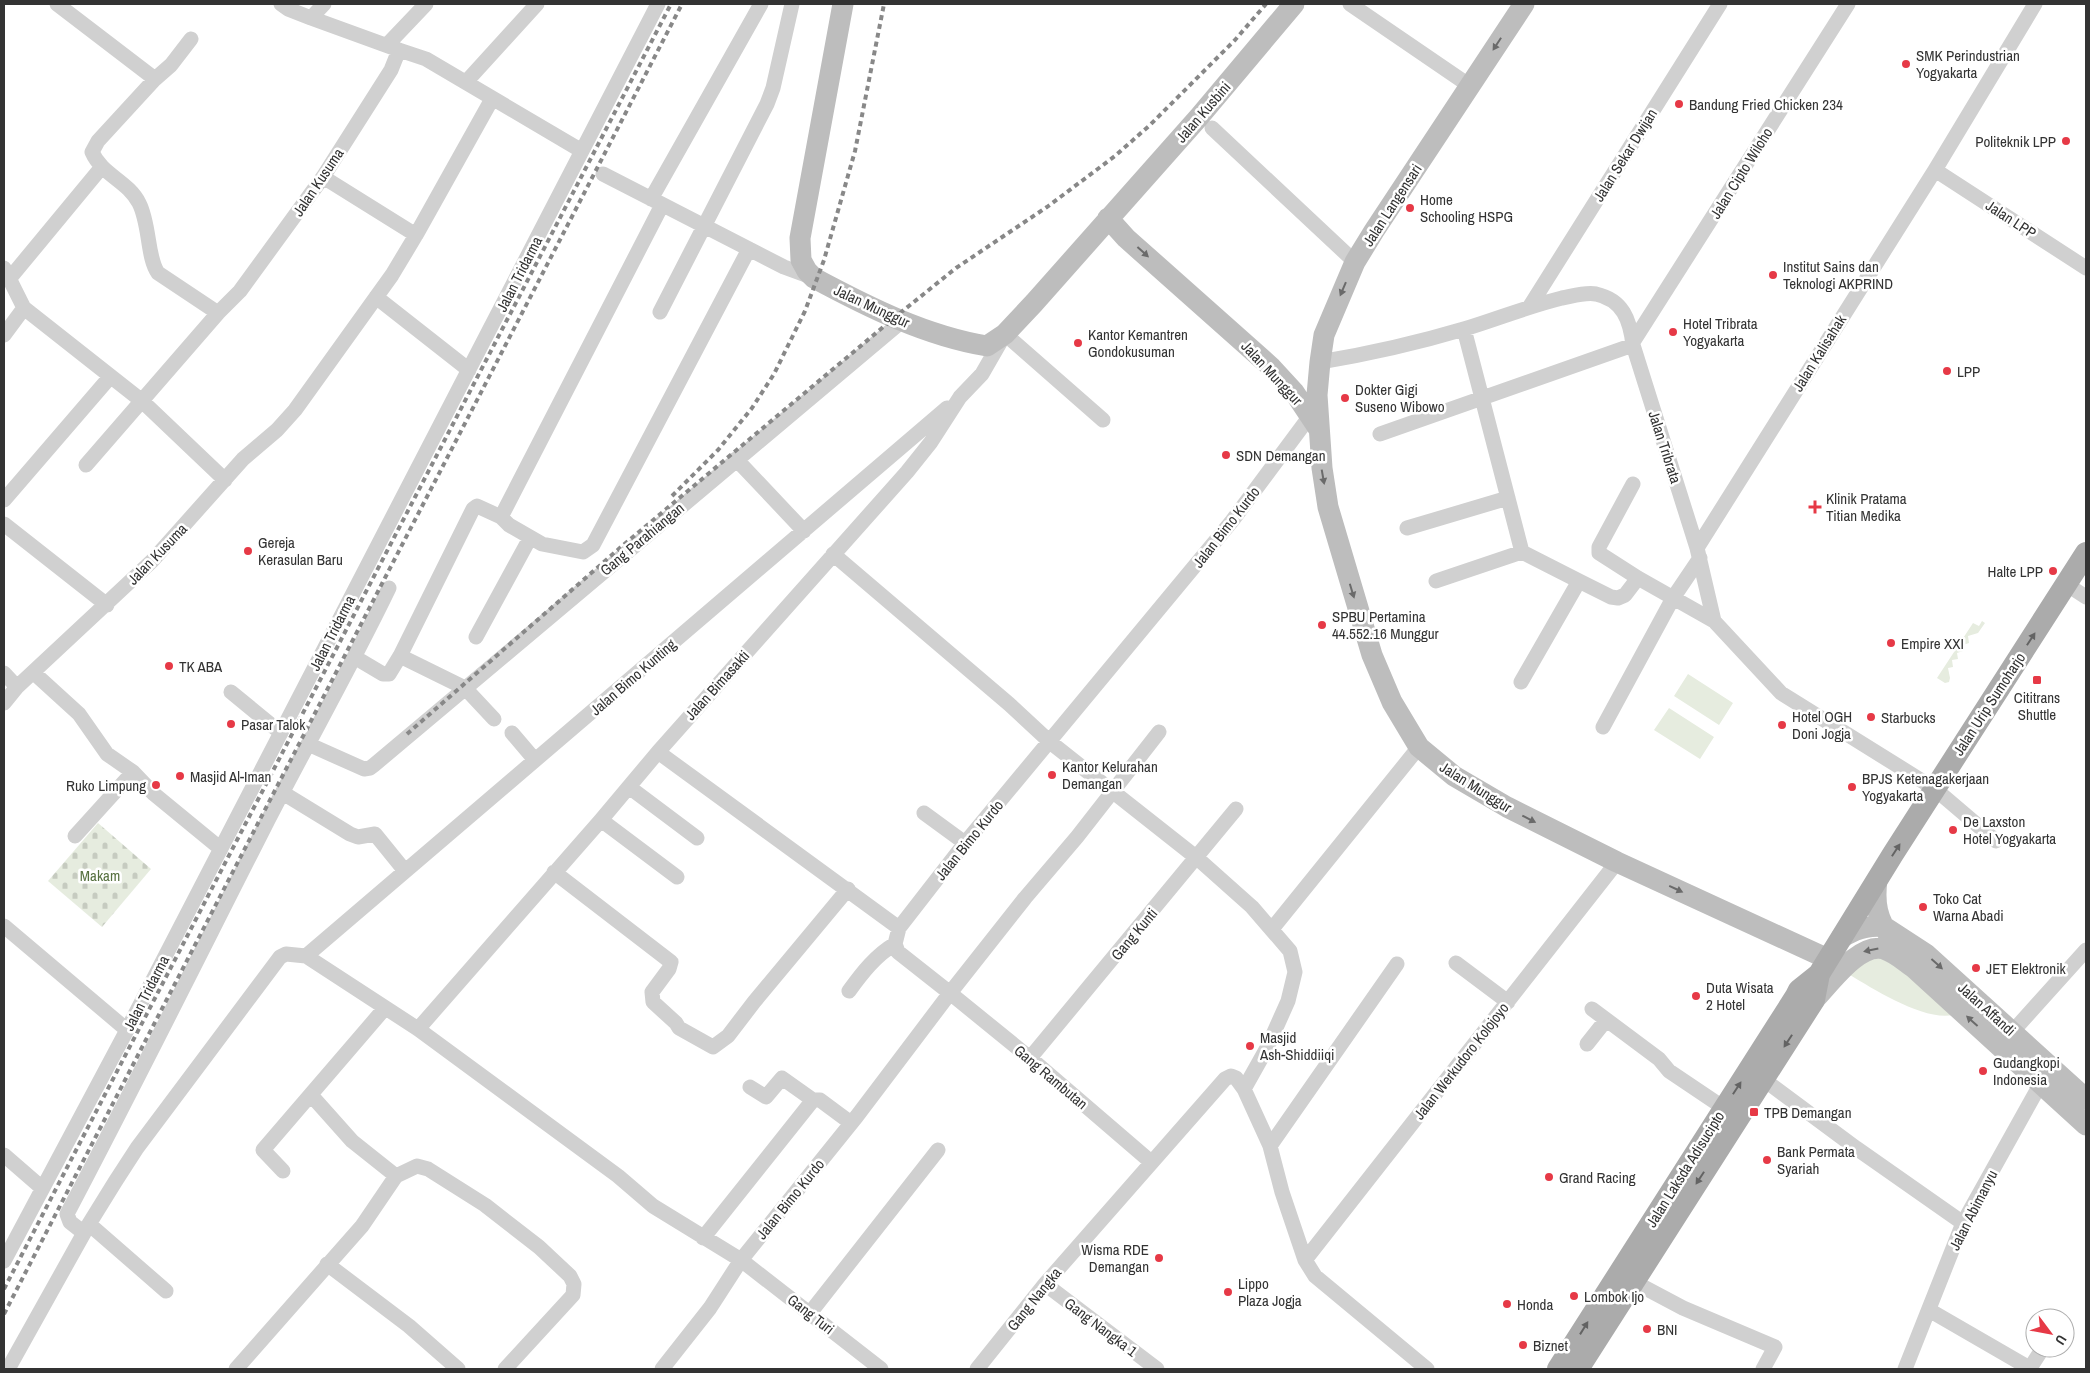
<svg xmlns="http://www.w3.org/2000/svg" width="2090" height="1373" font-family="'Archivo Narrow',sans-serif">
<style>
.cemetery{fill:url(#cemetery-stones)}
.park{fill:#e6ecdf}
.lines{fill:none;stroke-linecap:round;stroke-linejoin:round}
.street{stroke:#d0d0d0;stroke-width:15}
.secondary{stroke:#bdbdbd;stroke-width:21}
.primary{stroke:#ababab;stroke-width:22}
.rail{stroke:#888;stroke-width:4;stroke-dasharray:5 4;stroke-linecap:butt}
.oneway{fill:#6a6a6a}
.oneway2{fill:#636363}
.poi-dot{fill:#e63946;stroke:#fff;stroke-width:2}
.labels{text-anchor:middle;dominant-baseline:central;stroke-width:5;stroke-linejoin:round;paint-order:stroke}
.poi-label{font-size:15px;fill:#333;stroke:#fff;text-anchor:start}
.street-label{font-size:15px;fill:#333;stroke:#fff}
.park-label{font-size:15px;fill:#56703f;stroke:#fff}
</style>
<defs>
<pattern id="cemetery-stones" width="16" height="16" patternUnits="userSpaceOnUse" patternTransform="scale(1.25)"><rect width="16" height="16" fill="#e6ecdf"/><path d="M2 7V4a2 2 0 0 1 4 0v3zM10 15v-3a2 2 0 0 1 4 0v3z" fill="#c6cbc0"/></pattern>
</defs>
<rect width="100%" height="100%" fill="#fff"/>
<!-- cemetery -->
<path class="cemetery" d="M98 823 151 869 102 927 48 881Z"/>
<!-- park -->
<path class="park" d="M1982 621 1985 623 1978 633 1968 636 1969 643 1963 645V651L1957 653 1958 659 1952 660 1953 667 1948 668 1950 678 1949 682 1945 683 1937 678 1973 623 1979 626Z
M1688 674 1733 703 1719 725 1674 696Z
M1669 708 1714 737 1700 759 1654 730Z
M1886 957 1953 1015C1924 1021 1875 990 1850 975L1859 962Z"/>
<g class="lines">
<!-- street -->
<path class="street" d="M57 4 155 79 98 141 92 152C102 175 128 181 139 203 150 224 147 258 158 273L218 313
M1350 4 1470 86
M311 18 324 4
M387 45 426 4
M399 50 426 59 582 151
M155 79 171 65 191 39
M466 82 537 4
M1212 128 1355 262
M1935 170 2086 268
M603 174 784 267 814 278
M651 199 761 4
M416 235 492 99
M4 268 24 308 142 401 225 480
M10 278 101 168
M376 297 469 370
M1530 306 1720 4
M660 312 767 104 773 88 792 4
M1464 329 1522 552 1579 581
M4 335 24 308
M1633 342 1848 4
M1320 362C1368 354 1417 343 1464 329 1497 319 1529 306 1562 298 1573 296 1585 292 1596 294 1623 300 1630 320 1633 345L1697 548 1714 621 1781 693 1935 789 1996 841
M1380 434 1633 345
M736 459 804 531
M86 465 218 313 240 291 323 177 391 70 399 50 311 18 288 9 281 4
M1633 484 1599 547V553L1638 578 1714 621
M4 500 110 377
M501 517 662 205
M4 524 107 605
M1407 528 1508 498
M1697 548 1935 170 2035 4
M833 554 1009 704 1050 742 1197 858 1252 907 1290 951 1295 972 1288 1001 1267 1048 1244 1089
M1436 581 1522 552
M2066 584 2086 597
M476 637 530 538
M400 656 465 688 494 719
M356 658 383 674H389L400 656 473 509 477 506 501 517 509 525 542 544 583 552 593 545 749 249
M4 673 17 687
M34 673 79 714 107 754 133 772 154 794 221 849
M1521 682 1579 581 1611 597 1618 598 1625 595 1638 578
M231 692 281 733
M4 703 17 687 152 561 243 459 277 430 295 410 392 275 416 235 323 177
M1603 727 1673 598 1700 558
M512 733 535 760
M308 744 364 769 370 768 374 765 901 322
M658 752 899 928
M629 787 697 838
M283 793 350 834 358 837 375 834 405 871
M924 813 965 843
M601 820 677 877
M75 836 133 772
M554 872 671 962 669 969 652 992 653 1002 676 1023 679 1028 713 1047 728 1036 754 1002 848 889
M4 926 127 1030
M1272 929 1419 747
M306 956 947 408
M1456 963 1508 1002
M849 991C862 973 876 955 895 944
M1592 1009 1659 1059 1669 1071 1724 1108
M418 1029 601 820 658 752 907 472 931 442 960 397 982 374 1005 334 1103 420
M2005 1040 2086 950
M1587 1044 1606 1020
M1030 1058 1236 809
M1763 1079 1856 1148 1963 1223
M750 1087 766 1097 782 1078 813 1100H820L851 1123
M311 1095 352 1141 396 1176
M1270 1146 1397 964
M4 1155 42 1188
M1151 1162 1030 1058 950 993 1025 898 1077 837 1159 732
M283 1171 263 1150 385 1008
M89 1224 166 1291
M84 1233 70 1222 67 1214C135 1085 199 956 265 826 306 746 350 669 389 588
M703 1238 813 1100
M1305 1260 1617 862
M4 1261 127 1030 658 4
M327 1264 409 1326 458 1369
M1634 1282 1683 1308 1775 1347 1763 1369
M1045 1284 1157 1369
M1929 1310 2031 1369
M810 1313 938 1150
M2030 1368 2043 1348
M8 1369 89 1224 115 1182 137 1148 280 957 286 954 306 956 418 1029 618 1176 653 1206 741 1260 881 1369
M236 1369 362 1226 396 1176 417 1166 428 1169 485 1205 539 1247 570 1276 574 1284 573 1295 505 1369
M662 1369 710 1308 741 1260 857 1116 950 993 898 952 895 944 899 928 965 843 1232 521 1310 416
M977 1369 1045 1284 1225 1079 1231 1076 1236 1078 1244 1089 1270 1146 1282 1192 1305 1260 1315 1276 1427 1369
M1905 1369 1963 1223 2041 1083"/>
<!-- secondary -->
<path class="secondary" d="M843 4 800 238 801 260 807 271 814 278C868 307 926 336 987 346L1005 334 1034 303 1199 117 1294 4
M1524 4 1374 231 1355 262 1324 335 1320 362 1317 395 1322 468 1328 507 1372 655 1392 702 1419 747 1454 776 1507 807 1617 862 1828 959
M1108 218 1126 238 1271 367 1294 392 1318 428
M1877 880C1874 903 1877 919 1891 938
M1883 926 1926 954 2086 1099
M1841 938C1855 929 1866 926 1883 926
M1814 1000C1830 984 1859 942 1884 949 1896 953 1904 961 1914 968L2086 1125"/>
<!-- primary -->
<path class="primary" d="M1558 1369 1796 996 1799 990 1819 974 1893 854 2086 553
M1578 1369 1814 1000 1819 974"/>
<!-- rail -->
<path class="rail" d="M672 496 718 450 752 408 774 374 805 311 824 260 855 151 884 4
M407 734 621 547 894 318 956 268 1047 207 1115 156 1150 125 1235 40 1266 4
M4 1289 671 4
M4 1314 682 4"/>
</g>
<!-- one-way arrows -->
<defs><path id="oneway-solid" d="M-6-.8H1V-3.2L6.5 0L1 3.2V.8H-6Z" transform="scale(1.25)"/></defs>
<g class="oneway">
<use href="#oneway-solid" transform="translate(1497 44) rotate(123)"/>
<use href="#oneway-solid" transform="translate(1143 252) rotate(42)"/>
<use href="#oneway-solid" transform="translate(1343 289) rotate(113)"/>
<use href="#oneway-solid" transform="translate(1323 477) rotate(80)"/>
<use href="#oneway-solid" transform="translate(1352 591) rotate(73)"/>
<use href="#oneway-solid" transform="translate(1529 819) rotate(27)"/>
<use href="#oneway-solid" transform="translate(1676 889) rotate(25)"/>
<use href="#oneway-solid" transform="translate(1871 950) rotate(168)"/>
<use href="#oneway-solid" transform="translate(1937 964) rotate(42)"/>
<use href="#oneway-solid" transform="translate(1972 1021) rotate(-138)"/>
</g>
<g class="oneway2">
<use href="#oneway-solid" transform="translate(2031 639) rotate(-57)"/>
<use href="#oneway-solid" transform="translate(1896 850) rotate(-57)"/>
<use href="#oneway-solid" transform="translate(1788 1041) rotate(123)"/>
<use href="#oneway-solid" transform="translate(1737 1088) rotate(-57)"/>
<use href="#oneway-solid" transform="translate(1700 1178) rotate(123)"/>
<use href="#oneway-solid" transform="translate(1584 1328) rotate(-58)"/>
</g>
<!-- markers -->
<g class="poi-dot">
<circle cx="1906" cy="64" r="5"/>
<circle cx="1679" cy="104" r="5"/>
<circle cx="2066" cy="141" r="5"/>
<circle cx="1410" cy="208" r="5"/>
<circle cx="1773" cy="275" r="5"/>
<circle cx="1673" cy="332" r="5"/>
<circle cx="1078" cy="343" r="5"/>
<circle cx="1947" cy="371" r="5"/>
<circle cx="1345" cy="398" r="5"/>
<circle cx="1226" cy="455" r="5"/>
<path d="M1812.5 499.5h5v5h5v5h-5v5h-5v-5h-5v-5h5z"/>
<circle cx="248" cy="551" r="5"/>
<circle cx="2053" cy="571" r="5"/>
<circle cx="1322" cy="625" r="5"/>
<circle cx="1891" cy="643" r="5"/>
<circle cx="169" cy="666" r="5"/>
<rect x="2032" y="675" width="10" height="10" rx="2.5"/>
<circle cx="1871" cy="717" r="5"/>
<circle cx="231" cy="724" r="5"/>
<circle cx="1782" cy="725" r="5"/>
<circle cx="1052" cy="775" r="5"/>
<circle cx="180" cy="776" r="5"/>
<circle cx="156" cy="785" r="5"/>
<circle cx="1852" cy="787" r="5"/>
<circle cx="1953" cy="830" r="5"/>
<circle cx="1923" cy="907" r="5"/>
<circle cx="1976" cy="968" r="5"/>
<circle cx="1696" cy="996" r="5"/>
<circle cx="1250" cy="1046" r="5"/>
<circle cx="1983" cy="1071" r="5"/>
<rect x="1749" y="1107" width="10" height="10" rx="2.5"/>
<circle cx="1767" cy="1160" r="5"/>
<circle cx="1549" cy="1177" r="5"/>
<circle cx="1159" cy="1258" r="5"/>
<circle cx="1228" cy="1292" r="5"/>
<circle cx="1574" cy="1296" r="5"/>
<circle cx="1507" cy="1304" r="5"/>
<circle cx="1647" cy="1329" r="5"/>
<circle cx="1523" cy="1345" r="5"/>
</g>
<g class="labels">
<!-- poi labels -->
<g class="poi-label">
<text x="1916" y="55">SMK Perindustrian<tspan x="1916" dy="17">Yogyakarta</tspan></text>
<text x="1689" y="104">Bandung Fried Chicken 234</text>
<text x="2056" y="141" text-anchor="end">Politeknik LPP</text>
<text x="1420" y="199">Home<tspan x="1420" dy="17">Schooling HSPG</tspan></text>
<text x="1783" y="266">Institut Sains dan<tspan x="1783" dy="17">Teknologi AKPRIND</tspan></text>
<text x="1683" y="323">Hotel Tribrata<tspan x="1683" dy="17">Yogyakarta</tspan></text>
<text x="1088" y="334">Kantor Kemantren<tspan x="1088" dy="17">Gondokusuman</tspan></text>
<text x="1957" y="371">LPP</text>
<text x="1355" y="389">Dokter Gigi<tspan x="1355" dy="17">Suseno Wibowo</tspan></text>
<text x="1236" y="455">SDN Demangan</text>
<text x="1826" y="498">Klinik Pratama<tspan x="1826" dy="17">Titian Medika</tspan></text>
<text x="258" y="542">Gereja<tspan x="258" dy="17">Kerasulan Baru</tspan></text>
<text x="2043" y="571" text-anchor="end">Halte LPP</text>
<text x="1332" y="616">SPBU Pertamina<tspan x="1332" dy="17">44.552.16 Munggur</tspan></text>
<text x="1901" y="643">Empire XXI</text>
<text x="179" y="666">TK ABA</text>
<text x="2037" y="697" text-anchor="middle">Cititrans<tspan x="2037" dy="17">Shuttle</tspan></text>
<text x="1792" y="716">Hotel OGH<tspan x="1792" dy="17">Doni Jogja</tspan></text>
<text x="1881" y="717">Starbucks</text>
<text x="241" y="724">Pasar Talok</text>
<text x="1062" y="766">Kantor Kelurahan<tspan x="1062" dy="17">Demangan</tspan></text>
<text x="190" y="776">Masjid Al-Iman</text>
<text x="1862" y="778">BPJS Ketenagakerjaan<tspan x="1862" dy="17">Yogyakarta</tspan></text>
<text x="146" y="785" text-anchor="end">Ruko Limpung</text>
<text x="1963" y="821">De Laxston<tspan x="1963" dy="17">Hotel Yogyakarta</tspan></text>
<text x="1933" y="898">Toko Cat<tspan x="1933" dy="17">Warna Abadi</tspan></text>
<text x="1986" y="968">JET Elektronik</text>
<text x="1706" y="987">Duta Wisata<tspan x="1706" dy="17">2 Hotel</tspan></text>
<text x="1260" y="1037">Masjid<tspan x="1260" dy="17">Ash-Shiddiiqi</tspan></text>
<text x="1993" y="1062">Gudangkopi<tspan x="1993" dy="17">Indonesia</tspan></text>
<text x="1764" y="1112">TPB Demangan</text>
<text x="1777" y="1151">Bank Permata<tspan x="1777" dy="17">Syariah</tspan></text>
<text x="1559" y="1177">Grand Racing</text>
<text x="1149" y="1249" text-anchor="end">Wisma RDE<tspan x="1149" dy="17">Demangan</tspan></text>
<text x="1238" y="1283">Lippo<tspan x="1238" dy="17">Plaza Jogja</tspan></text>
<text x="1584" y="1296">Lombok Ijo</text>
<text x="1517" y="1304">Honda</text>
<text x="1657" y="1329">BNI</text>
<text x="1533" y="1345">Biznet</text>
</g>
<!-- street labels -->
<g class="street-label">
<text transform="translate(1203 112) rotate(-49)">Jalan Kusbini</text>
<text transform="translate(1625 155) rotate(-58)">Jalan Sekar Dwijan</text>
<text transform="translate(1741 173) rotate(-58)">Jalan Cipto Wiloho</text>
<text transform="translate(318 182) rotate(-56)">Jalan Kusuma</text>
<text transform="translate(1392 205) rotate(-57)">Jalan Langensari</text>
<text transform="translate(2011 219) rotate(33)">Jalan LPP</text>
<text transform="translate(519 274) rotate(-63)">Jalan Tridarma</text>
<text transform="translate(872 306) rotate(25)">Jalan Munggur</text>
<text transform="translate(1819 353) rotate(-58)">Jalan Kalisahak</text>
<text transform="translate(1272 373) rotate(47)">Jalan Munggur</text>
<text transform="translate(1665 447) rotate(72)">Jalan Tribrata</text>
<text transform="translate(1226 527) rotate(-52)">Jalan Bimo Kurdo</text>
<text transform="translate(642 539) rotate(-40)">Gang Parahiangan</text>
<text transform="translate(157 554) rotate(-46)">Jalan Kusuma</text>
<text transform="translate(332 633) rotate(-63)">Jalan Tridarma</text>
<text transform="translate(633 677) rotate(-41)">Jalan Bimo Kunting</text>
<text transform="translate(717 685) rotate(-48)">Jalan Bimasakti</text>
<text transform="translate(1989 704) rotate(-57)">Jalan Urip Sumoharjo</text>
<text transform="translate(1476 787) rotate(32)">Jalan Munggur</text>
<text transform="translate(969 840) rotate(-51)">Jalan Bimo Kurdo</text>
<text transform="translate(1134 934) rotate(-50)">Gang Kunti</text>
<text transform="translate(146 993) rotate(-63)">Jalan Tridarma</text>
<text transform="translate(1987 1009) rotate(42)">Jalan Affandi</text>
<text transform="translate(1461 1061) rotate(-52)">Jalan Werkudoro Kolojoyo</text>
<text transform="translate(1051 1077) rotate(40)">Gang Rambutan</text>
<text transform="translate(1685 1169) rotate(-58)">Jalan Laksda Adisucipto</text>
<text transform="translate(790 1199) rotate(-51)">Jalan Bimo Kurdo</text>
<text transform="translate(1973 1210) rotate(-63)">Jalan Abimanyu</text>
<text transform="translate(1034 1299) rotate(-51)">Gang Nangka</text>
<text transform="translate(811 1314) rotate(38)">Gang Turi</text>
<text transform="translate(1101 1327) rotate(37)">Gang Nangka 1</text>
</g>
<!-- park labels -->
<g class="park-label">
<text x="100" y="875">Makam</text>
</g>
</g>
<!-- border -->
<rect width="2090" height="1373" fill="none" stroke="#333333" stroke-width="10"/>
<!-- north arrow -->
<g transform="translate(2050 1333) rotate(122)"><circle r="24" fill="#ffffff" stroke="#adadad"/>
<path d="M0-4L9 19L0 12L-9 19Z" fill="#e63946"/>
<text y="-8" font-size="14" font-weight="bold" text-anchor="middle" fill="#333333">U</text>
</g>
</svg>
